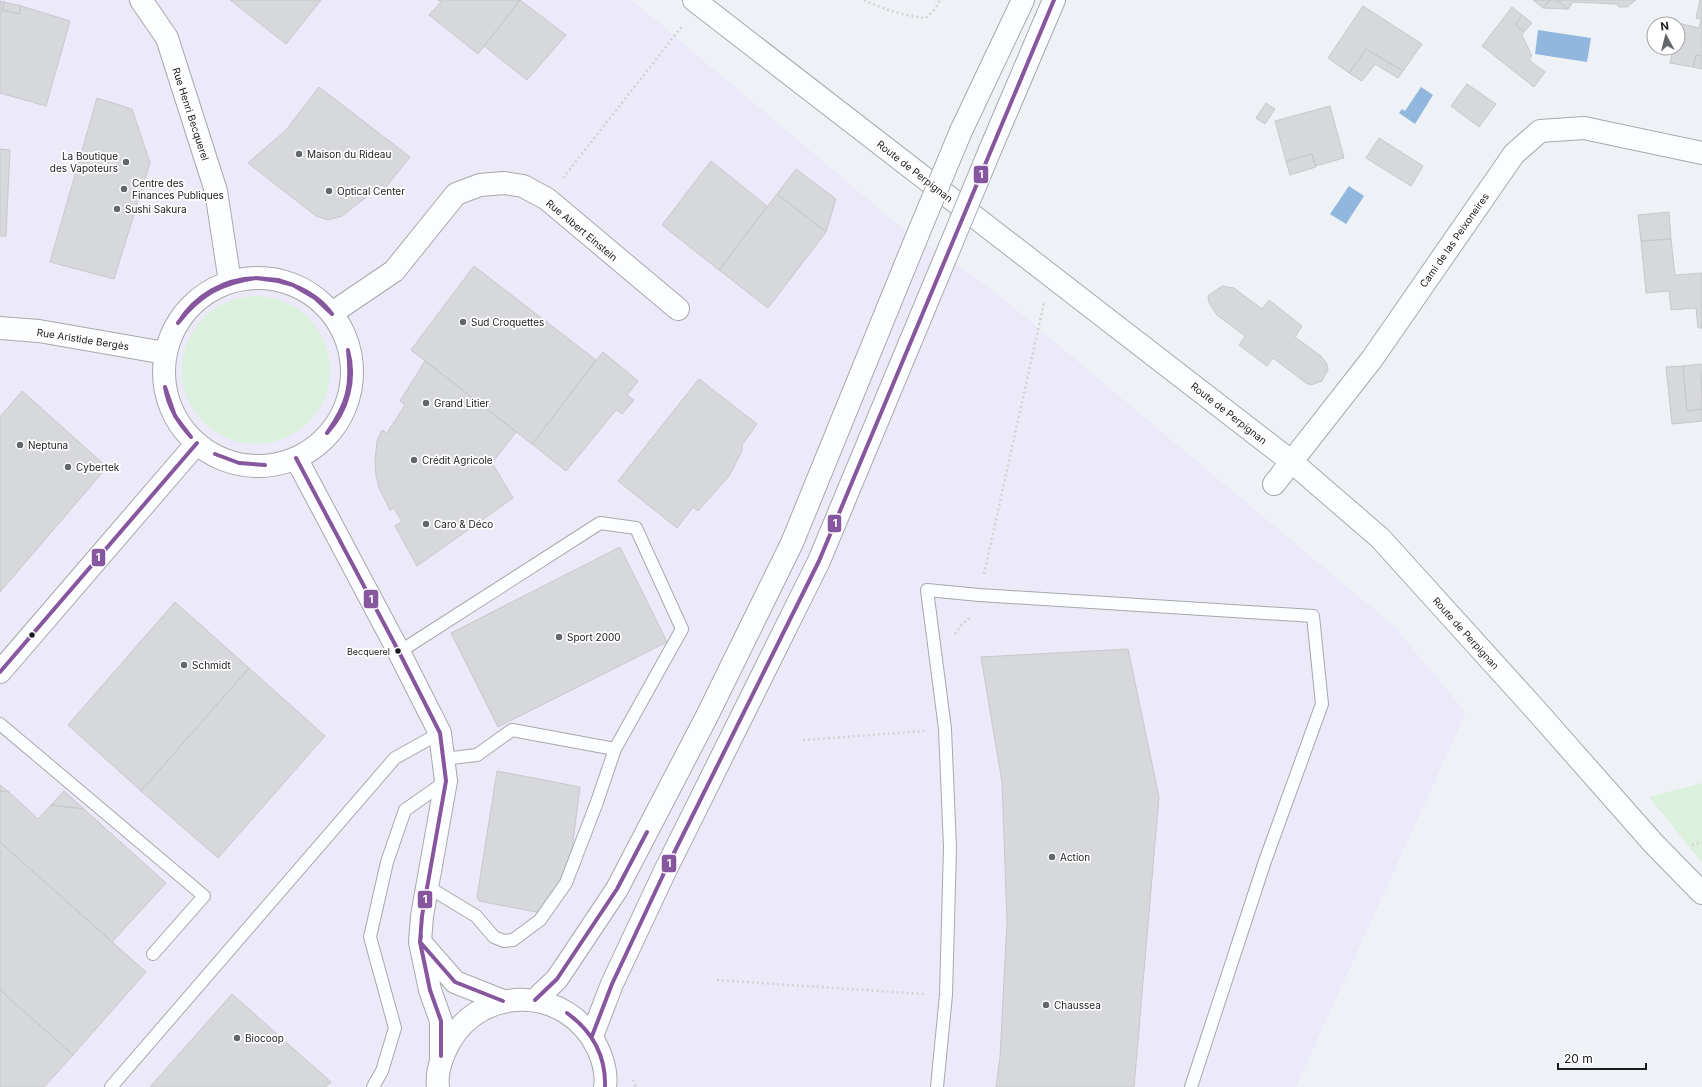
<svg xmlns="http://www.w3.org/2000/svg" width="1702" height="1087" font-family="Inter,sans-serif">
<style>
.commercial{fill:#eceaf8}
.green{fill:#dbf0dd}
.water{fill:#91b7de}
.building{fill:#d6d8db;stroke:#c7c8cc}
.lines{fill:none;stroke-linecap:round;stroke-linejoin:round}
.service-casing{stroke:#a6a9ab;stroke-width:14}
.minor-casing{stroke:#a6a9ab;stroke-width:24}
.tertiary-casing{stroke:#a6a9ab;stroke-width:24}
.secondary-casing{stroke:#a6a9ab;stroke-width:24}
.path{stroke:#d1d3d3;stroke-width:2.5;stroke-dasharray:2 3;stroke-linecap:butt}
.service{stroke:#fcfdfe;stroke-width:12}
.minor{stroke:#fcfdfe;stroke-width:22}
.tertiary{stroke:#fcfdfe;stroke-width:22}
.secondary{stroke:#fcfdfe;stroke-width:22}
.secondary-bridge-casing{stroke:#a6a9ab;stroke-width:24;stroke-linecap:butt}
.secondary-bridge{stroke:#fcfdfe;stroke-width:22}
.bus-1-casing{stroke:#fff;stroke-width:7}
.bus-1{stroke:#86569e;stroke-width:4}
.poi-dot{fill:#64676a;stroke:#fff;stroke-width:1.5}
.bus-dot{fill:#1a1c1e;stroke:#fff;stroke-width:1.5}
.labels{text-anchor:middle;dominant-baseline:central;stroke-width:3.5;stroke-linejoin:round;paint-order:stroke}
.bus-label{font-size:9px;fill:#1a1c1e;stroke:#fff;text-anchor:end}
.street-label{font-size:10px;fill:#1a1c1e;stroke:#fff}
.poi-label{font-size:10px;fill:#1a1c1e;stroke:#fff;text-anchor:start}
.line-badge{stroke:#fff;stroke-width:1.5}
.badge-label{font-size:11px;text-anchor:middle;font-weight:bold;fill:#fff}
</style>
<rect width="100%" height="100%" fill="#eef2f6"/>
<!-- commercial -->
<path class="commercial" d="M0 0H632L896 223 989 287 1395 627 1466 713 1296 1087H0Z"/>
<!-- green -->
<path class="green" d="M182 370a74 74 0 1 1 148 0a74 74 0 1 1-148 0Z
M1702 783V863L1649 797Z"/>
<!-- water -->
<path class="water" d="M1538 30 1591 38 1587 62 1535 54Z
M1421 87 1433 95 1415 124 1399 113 1402 109 1405 111Z
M1349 186 1364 196 1346 224 1330 214Z"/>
<!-- building -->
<path class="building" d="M230 0H321L286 44Z
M438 0H520L478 54 429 15 441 2Z
M520 0 566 35 527 80 484 46Z
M1533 0H1550L1543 8Z
M1550 0H1556L1568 9 1543 8Z
M1556 0H1636L1627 7H1619L1617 4 1573 2 1568 9Z
M1700 0H1702V56L1696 55 1693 67 1670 63 1673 48H1678V23L1699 28 1701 19 1696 18Z
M0 1 4 2 2 10 19 14 21 6 70 21 46 106 0 93Z
M4 2 21 6 19 14 2 10Z
M1363 6 1422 44 1403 71 1366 49 1349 73 1328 58Z
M1512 7 1522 15 1516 23 1517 26 1524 32 1522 35 1532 56 1529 60 1545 72 1534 87 1482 46Z
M1522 15 1532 23 1524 32 1517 26 1516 23Z
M1366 49 1403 71 1398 78 1375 64 1362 81 1349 73Z
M1696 55 1702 56V69L1693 67Z
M1467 84 1496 104 1479 127 1451 106Z
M319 87 410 157 386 187 382 185 342 216 328 220 316 216 248 163 286 130Z
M97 98 132 109 150 163 114 279 50 262Z
M1266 103 1275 109 1265 124 1256 118Z
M1330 106 1344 158 1315 166 1312 154 1286 161 1275 121Z
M1379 138 1423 166 1411 186 1366 158Z
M0 149 10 150 6 236H0Z
M1312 154 1316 167 1290 175 1286 161Z
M711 161 767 206 719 270 662 225Z
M796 169 836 199 826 232 777 194Z
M777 194 826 232 768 308 719 270Z
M1669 212 1671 239 1641 241 1638 215Z
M1671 239 1675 275 1702 273V328H1698L1696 308 1671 310 1669 291 1646 293 1641 241Z
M474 266 596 360 532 444 411 350Z
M1222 286 1234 288 1262 309 1269 300 1302 326 1295 337 1321 356 1327 364 1328 370 1322 381 1311 385 1306 383 1273 358 1267 366 1239 345 1245 336 1217 315 1209 303 1208 296Z
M603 352 638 381 627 395 634 400 622 414 616 410 566 471 532 444Z
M425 361 516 432 492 463 513 498 417 566 395 526 402 522 394 508 390 510 379 488 376 475 375 461 377 441 382 430 387 433 405 405 400 401Z
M1701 364 1702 409 1687 411 1683 366Z
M1683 366 1687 411 1702 409V421L1672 424 1666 367Z
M699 379 757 424 742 445V451L729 476 698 511 693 507 677 528 618 481Z
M22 391 107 467 0 592V417Z
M620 547 667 642 498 727 451 633Z
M175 602 249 668 141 791 68 725Z
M1128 649 1159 797 1134 1087H996L1000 1057 1007 921 1002 782 981 657Z
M249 668 325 736 218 858 141 791Z
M497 771 580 787 570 865 541 913 479 901 477 897Z
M0 785 9 792 0 791Z
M0 791 9 792 38 819 51 805 84 809 166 883 112 942 0 842Z
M64 791 84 809 51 805Z
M0 842 146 972 73 1055 0 990Z
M0 990 73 1055 44 1087H0Z
M232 994 331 1082 326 1087H150Z"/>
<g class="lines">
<defs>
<path id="service" d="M399 652 600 523 636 528 682 629 615 749 597 802 566 883 540 920 513 940 504 941 494 937 476 916 428 887
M0 724 204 896 153 954
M443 759 477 755 512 730 615 749
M111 1087 395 758 440 733
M373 1087 382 1071 395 1028 370 937 387 862 405 810 445 782
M937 1087 946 995 950 847 945 729 927 590 979 595 1313 616 1322 704 1265 861 1191 1087"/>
<path id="minor" d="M141 0 167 38 216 191 230 282
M164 372a94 94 0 1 1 188 0a94 94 0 1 1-188 0Z
M332 313 394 271 456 194 480 185 504 183 523 186 547 199 678 309
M0 328 39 331 165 353
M296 458 399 652 440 733 446 781 422 916 420 942 430 990 441 1021V1056
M1274 484 1372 359 1514 154 1540 131 1584 128 1702 153
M0 672 197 443
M421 943 455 982 503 1001"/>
<path id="tertiary" d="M694 0 1292 462 1380 538 1534 708 1654 844 1702 893"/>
<path id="secondary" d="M961 131 1023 0
M990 150 1054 0
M535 1000 557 979 617 889 707 716 792 543 918 234
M592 1036 612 984 665 871 819 561 949 249
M438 1087C436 1072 442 1056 449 1043 482 983 569 986 598 1049 603 1060 607 1074 605 1087"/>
</defs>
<!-- service casing -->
<use href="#service" class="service-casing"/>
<!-- minor casing -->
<use href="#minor" class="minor-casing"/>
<!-- tertiary casing -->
<use href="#tertiary" class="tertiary-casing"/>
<!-- secondary casing -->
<use href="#secondary" class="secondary-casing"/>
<!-- path -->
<path class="path" d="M864 0C883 9 905 16 926 18L935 9 940 0
M563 178 683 25
M984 574 1044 303
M955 634 961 625 972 616
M803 740 924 731
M1692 845 1702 842
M717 980 924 994
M633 1080 636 1087"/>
<!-- service -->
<use href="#service" class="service"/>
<!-- minor -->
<use href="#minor" class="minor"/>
<!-- tertiary -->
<use href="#tertiary" class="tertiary"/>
<!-- secondary -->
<use href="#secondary" class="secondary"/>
<defs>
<path id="secondary-bridge" d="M918 234 961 131
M949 249 990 150"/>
</defs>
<!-- secondary-bridge casing -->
<use href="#secondary-bridge" class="secondary-bridge-casing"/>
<!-- secondary-bridge -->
<use href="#secondary-bridge" class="secondary-bridge"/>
<defs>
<path id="bus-1" d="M256 278 278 281 293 285
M256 278 278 280 293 285
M293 285C308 291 323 301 332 314
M293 285 315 298 332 314
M178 323C195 295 224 279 256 278
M178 323C200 295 221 283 256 278
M165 387 175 416 191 437
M165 387C168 407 178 423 191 437
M327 433C348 403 352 386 348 350
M327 433C348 411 356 379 348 350
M215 454 239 463 265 465
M215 454 239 463 265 465
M296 458 399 652 440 733 446 781 422 916 420 942 430 990 441 1021V1056
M0 672 197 443
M421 936 420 942 455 982 503 1001
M535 1000 557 979 617 889 647 832
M567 1013C592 1031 606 1056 605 1087
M592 1036 612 984 665 871 819 561 1054 0"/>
</defs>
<!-- bus-1 casing -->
<use href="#bus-1" class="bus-1-casing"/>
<!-- bus-1 -->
<use href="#bus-1" class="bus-1"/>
</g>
<!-- markers -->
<g class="poi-dot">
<circle cx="299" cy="154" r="4"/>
<circle cx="126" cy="162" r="4"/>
<circle cx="124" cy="189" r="4"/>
<circle cx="329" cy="191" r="4"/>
<circle cx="117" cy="209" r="4"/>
<circle cx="463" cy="322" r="4"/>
<circle cx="426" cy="403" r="4"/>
<circle cx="20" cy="445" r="4"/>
<circle cx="414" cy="460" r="4"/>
<circle cx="68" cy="467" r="4"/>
<circle cx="426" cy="524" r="4"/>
<circle cx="559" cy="637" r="4"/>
<circle cx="184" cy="665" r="4"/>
<circle cx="1052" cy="857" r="4"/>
<circle cx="1046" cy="1005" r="4"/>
<circle cx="237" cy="1038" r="4"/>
</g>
<g class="bus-dot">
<circle cx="32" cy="635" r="3.5"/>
<circle cx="398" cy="651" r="3.5"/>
</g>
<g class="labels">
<!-- bus labels -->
<g class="bus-label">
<text x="390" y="651">Becquerel</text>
</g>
<!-- street labels -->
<g class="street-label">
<text transform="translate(191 114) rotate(72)">Rue Henri Becquerel</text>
<text transform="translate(915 171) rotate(38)">Route de Perpignan</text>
<text transform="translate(582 230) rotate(40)">Rue Albert Einstein</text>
<text transform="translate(1454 240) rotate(-55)">Cami de las Peixoneires</text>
<text transform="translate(83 339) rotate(9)">Rue Aristide Bergès</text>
<text transform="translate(1229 413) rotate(38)">Route de Perpignan</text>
<text transform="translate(1466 633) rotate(48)">Route de Perpignan</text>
</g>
<!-- poi labels -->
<g class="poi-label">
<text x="307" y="154">Maison du Rideau</text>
<text x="118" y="156" text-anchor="end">La Boutique<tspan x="118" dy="12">des Vapoteurs</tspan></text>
<text x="132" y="183">Centre des<tspan x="132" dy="12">Finances Publiques</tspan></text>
<text x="337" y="191">Optical Center</text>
<text x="125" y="209">Sushi Sakura</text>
<text x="471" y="322">Sud Croquettes</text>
<text x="434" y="403">Grand Litier</text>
<text x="28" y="445">Neptuna</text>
<text x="422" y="460">Crédit Agricole</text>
<text x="76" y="467">Cybertek</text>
<text x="434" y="524">Caro &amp; Déco</text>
<text x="567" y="637">Sport 2000</text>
<text x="192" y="665">Schmidt</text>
<text x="1060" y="857">Action</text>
<text x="1054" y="1005">Chaussea</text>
<text x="245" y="1038">Biocoop</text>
</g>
</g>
<g class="line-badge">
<rect x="973" y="165" width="16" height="19" rx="4" fill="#86569e"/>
<rect x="827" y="514" width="15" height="19" rx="4" fill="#86569e"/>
<rect x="91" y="548" width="15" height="19" rx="4" fill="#86569e"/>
<rect x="363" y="589" width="16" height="20" rx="4" fill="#86569e"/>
<rect x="661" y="854" width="16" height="19" rx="4" fill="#86569e"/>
<rect x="417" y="890" width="16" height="19" rx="4" fill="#86569e"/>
</g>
<g class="badge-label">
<text x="981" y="178">1</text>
<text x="835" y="527">1</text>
<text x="98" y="561">1</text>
<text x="371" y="603">1</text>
<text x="669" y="867">1</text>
<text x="425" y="903">1</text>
</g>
<!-- north arrow -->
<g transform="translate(1666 36) rotate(353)"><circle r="19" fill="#ffffff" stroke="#a3a4a5"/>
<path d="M0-3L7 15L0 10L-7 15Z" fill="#64676a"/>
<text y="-6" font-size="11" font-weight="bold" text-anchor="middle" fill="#1a1c1e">N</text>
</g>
<!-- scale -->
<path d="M1558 1063v6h88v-6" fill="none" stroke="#1a1c1e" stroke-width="2"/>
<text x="1564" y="1063" font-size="12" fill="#1a1c1e" stroke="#ffffff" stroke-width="3" paint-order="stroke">20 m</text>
</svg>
